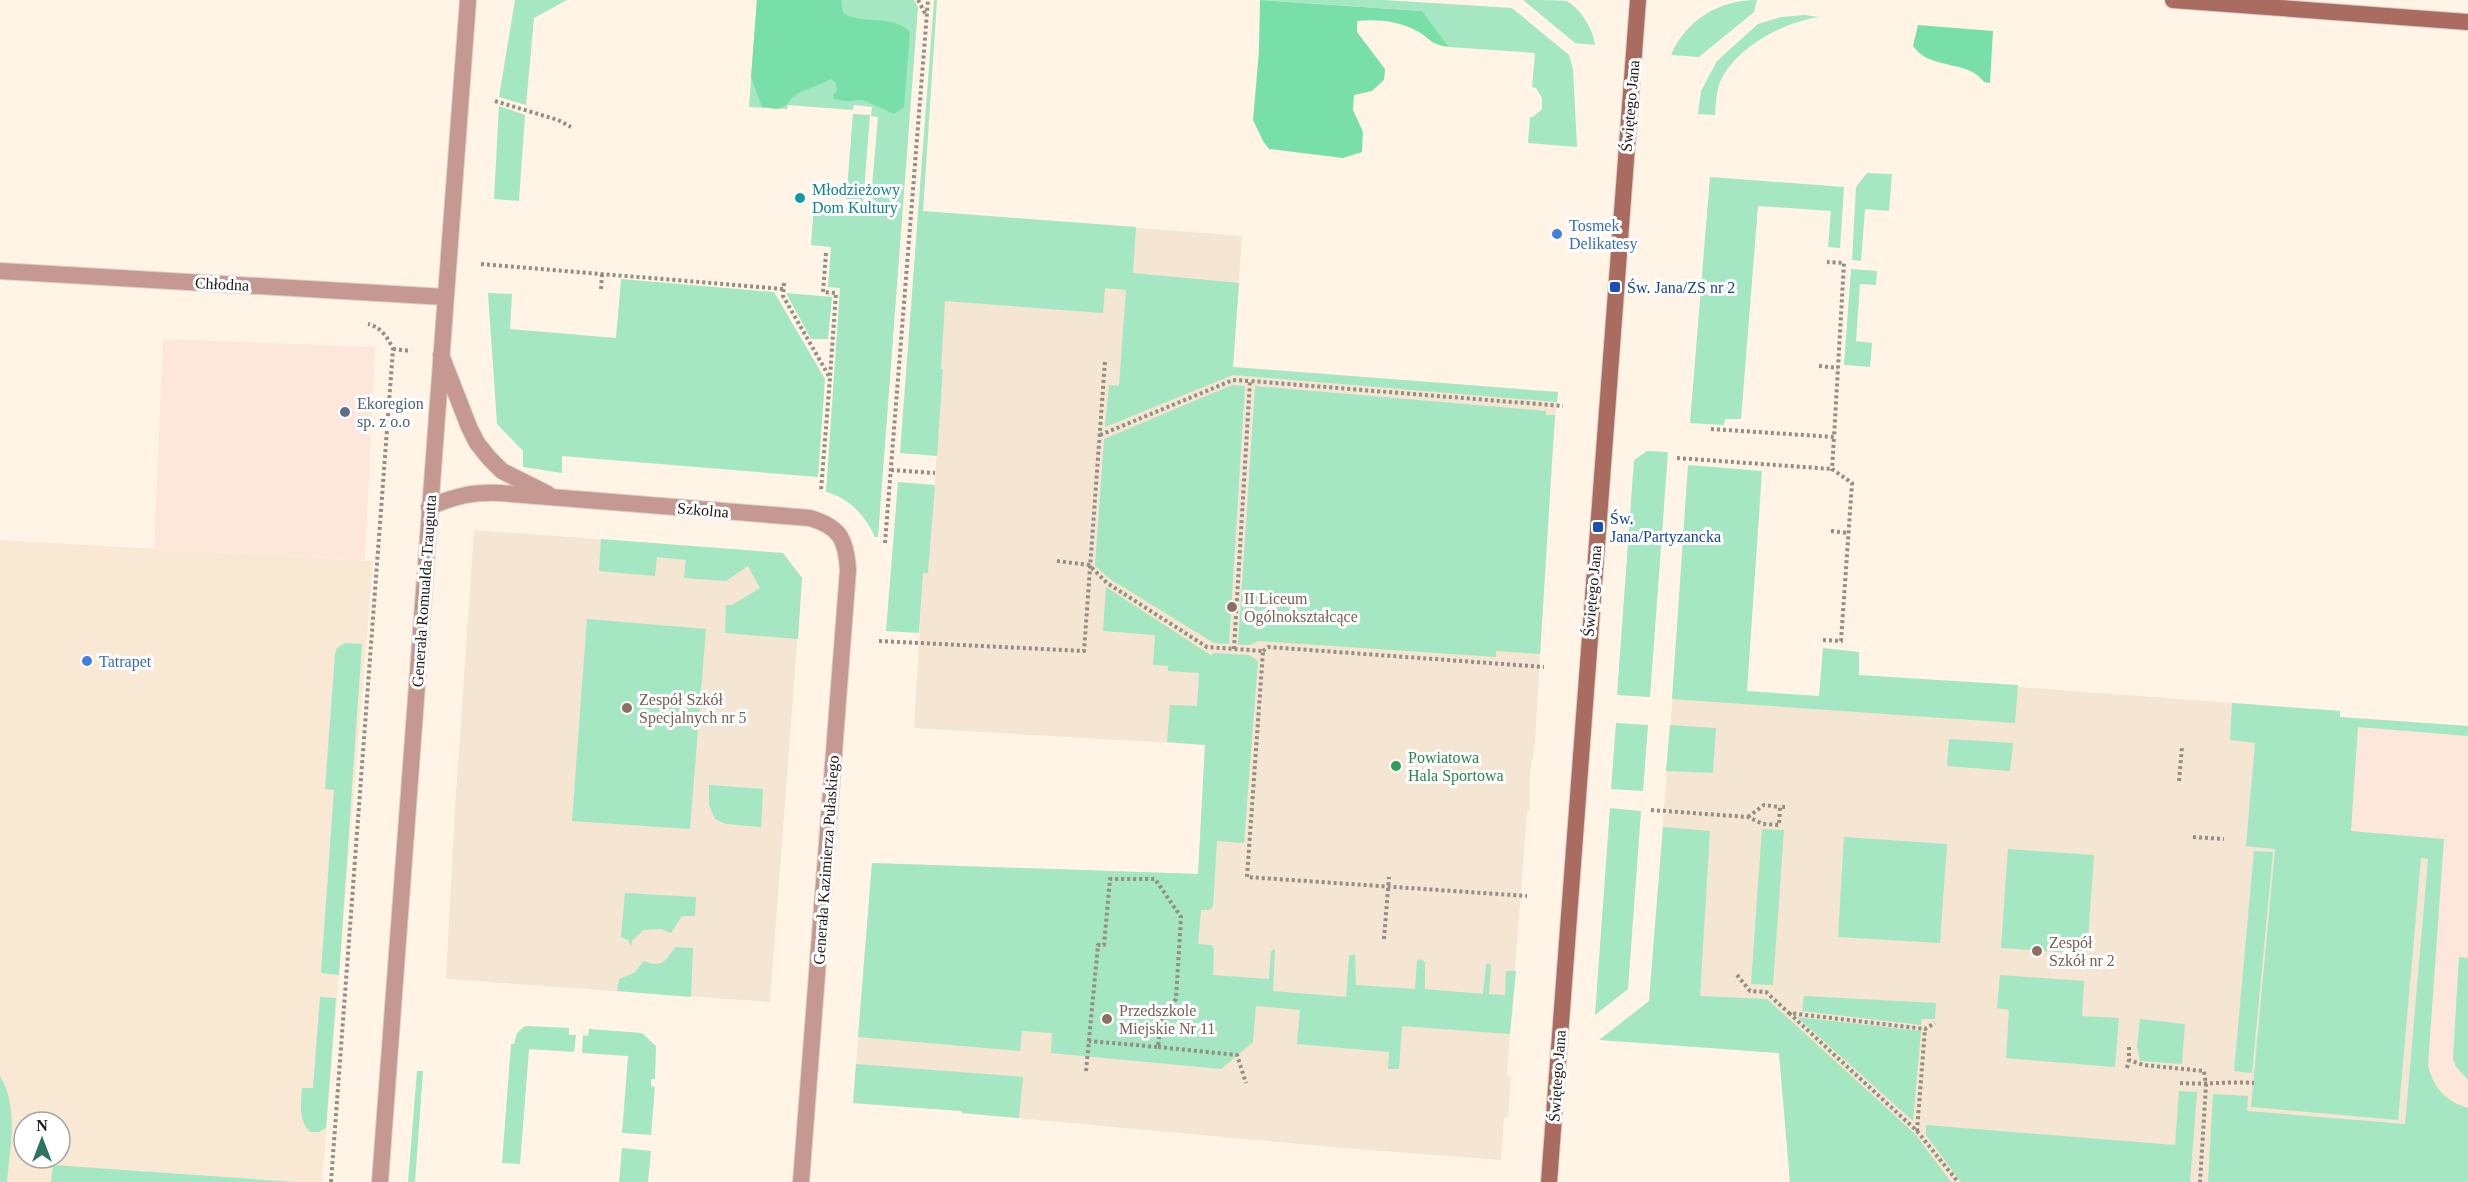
<svg xmlns="http://www.w3.org/2000/svg" width="2468" height="1182" font-family="'Times New Roman',serif">
<style>
.commercial{fill:#fde7da}
.built{fill:#f8e8d4;fill-rule:evenodd}
.education{fill:#f5e5d3}
.green{fill:#a4e7c2}
.forest{fill:#79dfa9}
.lines{fill:none;stroke-linecap:round;stroke-linejoin:round}
.minor-casing{stroke:#dbd1c5;stroke-width:18}
.secondary-casing{stroke:#dbd1c5;stroke-width:18}
.path{stroke:#968e85;stroke-width:4;stroke-dasharray:3 3;stroke-linecap:butt}
.minor{stroke:#c59891;stroke-width:16}
.secondary{stroke:#aa6b60;stroke-width:16}
.culture-dot{fill:#0f9aa8;stroke:#fff;stroke-width:2}
.shop-dot{fill:#3f7fe0;stroke:#fff;stroke-width:2}
.transit-dot{fill:#1a4fb4;stroke:#fff;stroke-width:2}
.service-dot{fill:#5c6f8a;stroke:#fff;stroke-width:2}
.education-dot{fill:#8d6e63;stroke:#fff;stroke-width:2}
.leisure-dot{fill:#2e9e5b;stroke:#fff;stroke-width:2}
.labels{text-anchor:middle;dominant-baseline:central;stroke-width:6;stroke-linejoin:round;paint-order:stroke}
.street-label{font-size:16px;fill:#1e1a15;stroke:#fff}
.culture-label{font-size:16px;fill:#0d838f;stroke:#fff;text-anchor:start}
.shop-label{font-size:16px;fill:#366cbe;stroke:#fff;text-anchor:start}
.transit-label{font-size:16px;fill:#164399;stroke:#fff;text-anchor:start}
.service-label{font-size:16px;fill:#4e5e75;stroke:#fff;text-anchor:start}
.education-label{font-size:16px;fill:#785e54;stroke:#fff;text-anchor:start}
.leisure-label{font-size:16px;fill:#27864d;stroke:#fff;text-anchor:start}
</style>
<rect width="100%" height="100%" fill="#fff4e6"/>
<!-- commercial -->
<path class="commercial" d="M163 339 375 347 365 560 154 549Z
M2339 717 2468 726V1182H2401L2428 859 2332 839Z"/>
<!-- built -->
<path class="built" d="M0 540 373 561 322 1182H0ZM24 1122H60V1158H24Z"/>
<!-- education -->
<path class="education" d="M947 213 1242 236 1233 367 1558 392 1552 453 1535 742 1530 773V809L1527 813 1510 1034 1507 1076 1511 1077 1508 1117 1504 1118 1501 1160 1344 1148 962 1113 961 1111 853 1103 872 863 1198 874 1205 745 914 728 923 573H928L943 370 941 369V309Z
M474 530 783 553 802 578 770 1002 446 979 455 808Z
M1858 675 2340 711 2332 839 2428 859 2400 1182H1790L1779 1053 1646 1043 1673 691 1839 703Z"/>
<!-- green -->
<path class="green" d="M515 0H567L534 18 526 105 499 97Z
M757 0H914L918 7 878 537H875C865 515 849 498 826 492L840 288 828 287 831 247 811 245 814 204 870 210 878 117 871 116 872 107 854 105 853 110 788 105 787 109 749 107Z
M934 0H937L923 211 1136 227 1133 273 1239 283 1233 367 1558 392 1557 402 1233 375 1105 427 1109 385 1119 386 1126 290 1105 288 1103 313 945 301 941 369H943L937 456 900 453Z
M1261 0H1384L1512 8 1569 55 1573 69 1577 147 1528 143 1530 117H1533L1542 109V98L1536 88 1532 87 1535 53 1449 47 1422 11Z
M1523 0C1533 0 1558 0 1566 1 1580 7 1594 31 1595 45L1575 43Z
M1757 0 1754 12 1699 57 1671 55C1686 20 1719 0 1757 0Z
M1805 15 1819 17C1784 22 1739 46 1722 78 1716 88 1716 103 1715 115L1698 114 1701 91 1717 61 1758 24 1781 17Z
M499 106 525 115 519 201 494 199Z
M853 114 870 115 863 203 846 201Z
M1867 173 1892 174 1889 211 1865 209 1861 261 1852 260 1856 187Z
M1710 177 1844 187 1840 248 1828 247 1831 211 1758 206 1741 419H1725L1724 425 1690 423Z
M1851 269 1877 271 1876 285 1860 284 1856 341 1872 343 1870 367 1844 365Z
M621 279 774 292 825 379 818 477 562 456V473L523 467V451L497 424 488 293 512 294 510 329 616 338Z
M786 293 832 297 828 339H811Z
M1232 385 1245 386 1229 644 1214 643 1110 579 1095 566 1104 439Z
M1255 386 1546 411V415H1555L1540 654 1496 651V657L1258 641 1250 645H1238Z
M1647 451 1668 452 1650 697 1617 695 1634 460Z
M1688 465 1762 471 1747 691 1819 696 1823 648 1859 652V675L2018 685 2015 723 1672 699Z
M898 482 935 485 928 573H923L919 633 886 631Z
M601 539 783 553 802 578 798 639 725 633 726 605H732L760 588 748 566 726 581 684 578 686 560 657 557 655 576 599 571Z
M1106 587 1212 656 1213 653 1249 655 1258 661 1244 843 1217 841 1213 906 1209 910H1201L1198 944 1211 945 1214 948 1213 975 1269 979 1271 951 1275 949 1273 991 1346 997 1349 956 1355 954 1356 985 1415 989 1417 961 1420 959 1425 962V989L1483 994 1486 965 1488 963 1491 965 1489 994 1505 995 1506 971H1516L1510 1034 1402 1026 1399 1069H1388L1389 1052 1297 1044 1300 1010 1256 1006 1253 1042 1221 1069 1051 1053 1052 1033 1022 1031 1020 1051 858 1037 872 863 1198 874 1205 745 1167 742 1170 705 1197 706 1199 673 1168 671V666L1153 665 1155 635 1103 631Z
M587 619 706 629 690 829 572 821Z
M345 643 362 644 339 975 321 973 334 790 325 789 335 654 337 648Z
M2232 703 2340 711V717L2468 726V736L2358 727 2351 831 2444 839 2428 1065C2433 1087 2446 1102 2468 1108V1182H2208L2213 1094 2248 1096 2247 1111 2405 1124 2428 859 2421 858 2398 1120 2251 1107 2275 849 2246 846 2255 743 2230 740Z
M1616 723 1648 725 1643 791 1611 789Z
M1670 725 1716 728 1713 773 1666 771Z
M1949 739 2013 743 2010 771 1947 766Z
M709 785 763 789 761 827 726 824 715 819 709 805Z
M1610 808 1641 811 1628 989 1595 1015Z
M1663 827 1710 831 1700 996 1767 999 1915 1134 1951 1182H1790L1779 1053 1599 1040 1649 1001Z
M1762 829 1784 830 1773 985 1751 984Z
M1844 837 1947 844 1940 943 1838 937Z
M2008 849 2094 855 2087 954 2001 948Z
M2254 851 2273 852 2252 1073 2234 1071Z
M625 893 696 897 695 916H682L671 933 661 929 643 930 632 941 631 947 628 940 621 937Z
M675 947 693 948 691 997 617 991 619 979 634 973 644 961C661 969 667 960 675 947Z
M2459 957 2468 958V1080L2456 1067 2453 1058Z
M2000 975 2084 981 2082 1016 2119 1018 2115 1067 2006 1058 2009 1010 1997 1008Z
M1804 996 1936 1003 1935 1019H1922L1921 1025 1802 1011Z
M320 997 336 998 326 1128 319 1132H310C298 1120 301 1104 302 1088H313Z
M1797 1017 1921 1031 1913 1121Z
M2140 1019 2185 1024 2182 1064 2140 1061 2137 1047Z
M525 1026 569 1028V1035H576L574 1052 529 1049 520 1164 502 1163 511 1044H514L517 1033Z
M589 1029 642 1033 656 1046 655 1079H651V1086L655 1087 651 1135 622 1133 628 1056 582 1053 583 1035 588 1036Z
M856 1064 1023 1077 1019 1118 962 1113 961 1111 853 1103Z
M417 1071H423L415 1182H408Z
M0 1076C19 1109 10 1146 7 1182H0Z
M2179 1091 2197 1092 2190 1182H1961L1926 1135V1125L2175 1145Z
M622 1148 651 1151 648 1182H619Z
M53 1165 294 1182H51Z"/>
<!-- forest -->
<path class="forest" d="M757 0H841L843 13C864 26 891 13 910 32L904 107 894 114 863 100 845 101 834 99 833 95 837 91 836 83 831 79C817 88 794 89 787 105L777 109 762 107 751 77Z
M1260 0 1422 11 1449 47C1428 44 1432 39 1417 31 1399 21 1377 19 1357 21V32L1385 69 1384 80 1372 91 1354 95 1353 110 1363 132 1362 152 1343 158 1269 149 1263 141 1253 120 1259 51Z
M1918 25 1993 31 1990 83 1984 82C1968 59 1930 71 1913 46Z"/>
<g class="lines">
<defs>
<path id="minor" d="M0 271 445 297
M441 355 469 427 477 443 489 458 502 471 548 494
M429 507C455 496 472 492 500 493L810 518C840 527 846 539 848 570L801 1182
M380 1182 468 0"/>
<path id="secondary" d="M2173 0 2468 22
M1549 1182 1638 0"/>
</defs>
<!-- minor casing -->
<use href="#minor" class="minor-casing"/>
<!-- secondary casing -->
<use href="#secondary" class="secondary-casing"/>
<!-- path -->
<path class="path" d="M918 0 926 15
M495 101 558 120 571 127
M826 253 823 292 836 293 830 377
M481 264 783 289
M784 283 783 296 830 378 821 490
M601 289 602 274
M393 349 411 351
M1819 366 1838 368
M1711 429 1834 437 1844 263 1827 262
M1100 435 1233 380 1250 381
M1677 458 1832 469
M891 470 935 473
M1831 531 1848 533
M885 543 928 0
M1057 561 1089 565 1107 583 1207 647 1263 651 1247 877 1527 896
M1823 640 1841 641 1852 483 1832 469 1834 437
M879 641 1084 651 1105 361
M1234 649 1250 381 1563 406
M1263 651 1268 647 1544 667
M2179 781 2182 747
M1651 810 1748 817 1763 824 1779 825 1780 807H1785
M1748 817 1764 805 1780 807
M2193 837 2224 839
M1384 939 1389 877
M1737 975 1750 991 1766 992 1789 1013 1925 1029 1935 1023
M1789 1013 1917 1131 1925 1029
M1158 1047 1237 1055 1246 1083
M2129 1047V1060L2143 1065 2204 1071 2206 1085 2200 1182
M2127 1068 2129 1060
M1086 1071 1098 945H1104L1110 879H1155L1181 917 1176 999 1161 1020 1158 1047 1089 1041
M2180 1083C2205 1085 2229 1081 2254 1083
M1917 1131 1958 1182
M331 1182 393 349C388 338 381 327 368 324"/>
<!-- minor -->
<use href="#minor" class="minor"/>
<!-- secondary -->
<use href="#secondary" class="secondary"/>
</g>
<!-- markers -->
<circle class="culture-dot" cx="800" cy="198" r="6"/>
<g class="shop-dot">
<circle cx="1557" cy="234" r="6"/>
<circle cx="87" cy="661" r="6"/>
</g>
<g class="transit-dot">
<rect x="1609" y="281" width="12" height="12" rx="3"/>
<rect x="1592" y="521" width="12" height="12" rx="3"/>
</g>
<circle class="service-dot" cx="345" cy="412" r="6"/>
<g class="education-dot">
<circle cx="1232" cy="607" r="6"/>
<circle cx="627" cy="708" r="6"/>
<circle cx="2037" cy="951" r="6"/>
<circle cx="1107" cy="1019" r="6"/>
</g>
<circle class="leisure-dot" cx="1396" cy="766" r="6"/>
<g class="labels">
<!-- street labels -->
<g class="street-label">
<text transform="translate(1630 106) rotate(-85)">Świętego Jana</text>
<text transform="translate(222 284) rotate(3)">Chłodna</text>
<text transform="translate(703 510) rotate(5)">Szkolna</text>
<text transform="translate(424 591) rotate(-86)">Generała Romualda Traugutta</text>
<text transform="translate(1592 591) rotate(-85)">Świętego Jana</text>
<text transform="translate(826 860) rotate(-86)">Generała Kazimierza Pułaskiego</text>
<text transform="translate(1557 1076) rotate(-86)">Świętego Jana</text>
</g>
<!-- culture labels -->
<g class="culture-label">
<text x="812" y="189">Młodzieżowy<tspan x="812" dy="18">Dom Kultury</tspan></text>
</g>
<!-- shop labels -->
<g class="shop-label">
<text x="1569" y="225">Tosmek<tspan x="1569" dy="18">Delikatesy</tspan></text>
<text x="99" y="661">Tatrapet</text>
</g>
<!-- transit labels -->
<g class="transit-label">
<text x="1627" y="287">Św. Jana/ZS nr 2</text>
<text x="1610" y="518">Św.<tspan x="1610" dy="18">Jana/Partyzancka</tspan></text>
</g>
<!-- service labels -->
<g class="service-label">
<text x="357" y="403">Ekoregion<tspan x="357" dy="18">sp. z o.o</tspan></text>
</g>
<!-- education labels -->
<g class="education-label">
<text x="1244" y="598">II Liceum<tspan x="1244" dy="18">Ogólnokształcące</tspan></text>
<text x="639" y="699">Zespół Szkół<tspan x="639" dy="18">Specjalnych nr 5</tspan></text>
<text x="2049" y="942">Zespół<tspan x="2049" dy="18">Szkół nr 2</tspan></text>
<text x="1119" y="1010">Przedszkole<tspan x="1119" dy="18">Miejskie Nr 11</tspan></text>
</g>
<!-- leisure labels -->
<g class="leisure-label">
<text x="1408" y="757">Powiatowa<tspan x="1408" dy="18">Hala Sportowa</tspan></text>
</g>
</g>
<!-- north arrow -->
<g transform="translate(42 1140)"><circle r="28" fill="#ffffff" stroke="#a5a3a1" stroke-width="1.5"/>
<path d="M0-4.5L10 22L0 15L-10 22Z" fill="#2e7366"/>
<text y="-9" font-size="16" font-weight="bold" text-anchor="middle" fill="#1e1a15">N</text>
</g>
</svg>
